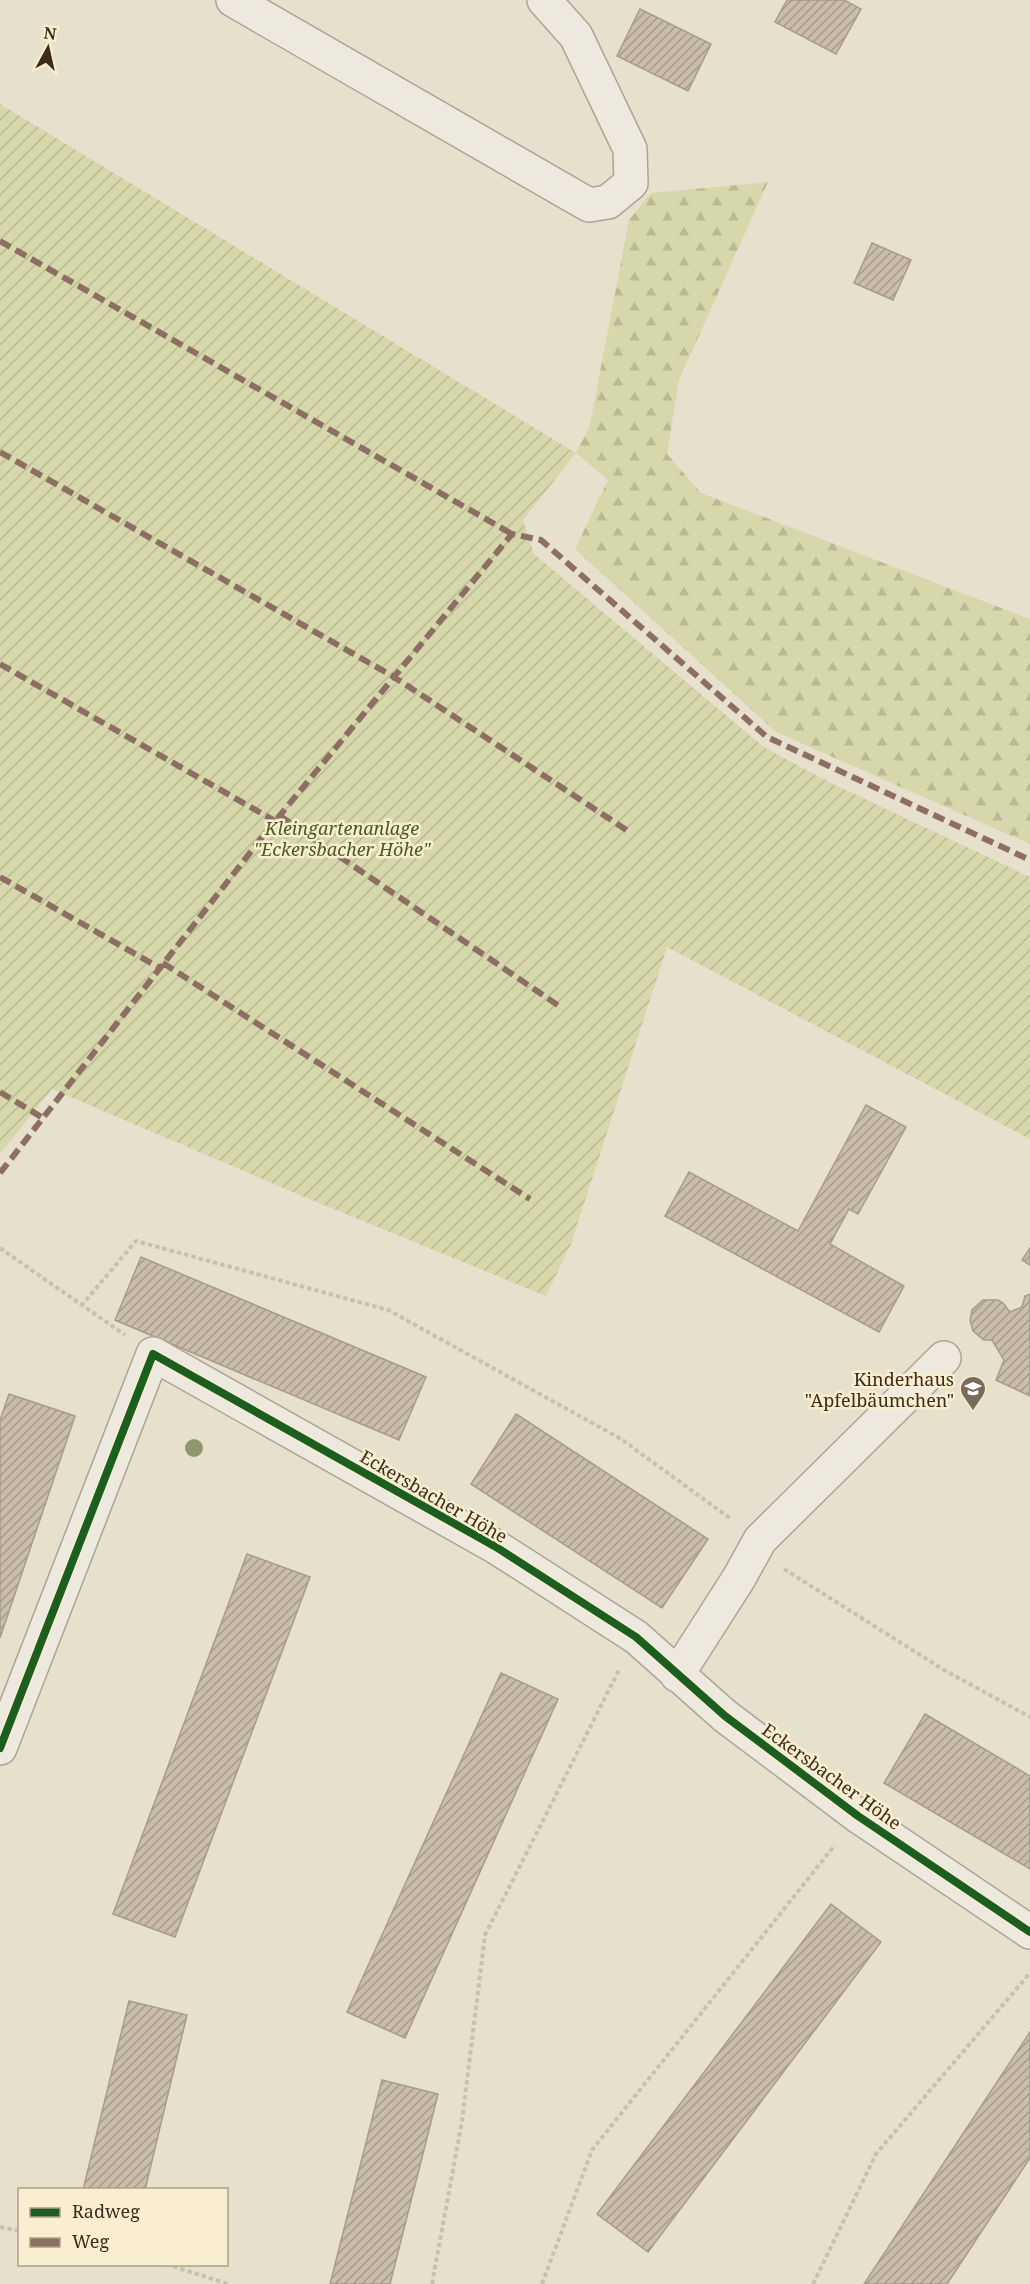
<svg xmlns="http://www.w3.org/2000/svg" width="1030" height="2284" font-family="'Noto Serif',serif">
<style>
.forest{fill:url(#forest-firs)}
.garden{fill:url(#garden-furrows)}
.building{fill:url(#building-hatch);stroke:#a79b8b;stroke-width:1.5}
.lines{fill:none;stroke-linecap:round;stroke-linejoin:round}
.minor-casing{stroke:#aca495;stroke-width:36}
.path{stroke:#c7c1b4;stroke-width:4;stroke-dasharray:4.5 3;stroke-linecap:butt}
.minor{stroke:#eee9de;stroke-width:33}
.quiet{stroke:#8d6e63;stroke-width:6;stroke-dasharray:12 6;stroke-linecap:butt}
.cycleway-casing{stroke:#f9eed0;stroke-width:11}
.cycleway{stroke:#1b5e20;stroke-width:8}
.tree{fill:#91976d}
.labels{text-anchor:middle;dominant-baseline:central;stroke-width:5;stroke-linejoin:round;paint-order:stroke}
.park-label{font-size:18px;font-style:italic;fill:#4a5b20;stroke:#f9eed0}
.poi-label{font-size:18px;fill:#3c2c1c;stroke:#f9eed0;text-anchor:end}
.street-label{font-size:18px;fill:#3c2c1c;stroke:#f9eed0}
</style>
<defs>
<pattern id="forest-firs" width="22" height="20" patternUnits="userSpaceOnUse" patternTransform="scale(1.5)"><rect width="22" height="20" fill="#d6d8ac"/><path d="M5 1l3.5 6h-7zM16 11l3.5 6h-7z" fill="#b9ba93"/></pattern>
<pattern id="garden-furrows" width="10" height="10" patternUnits="userSpaceOnUse" patternTransform="scale(1.5)"><rect width="10" height="10" fill="#d6d8ac"/><path d="M-1 1l2-2M0 10L10 0M9 11l2-2" fill="none" stroke="#b9ba93"/></pattern>
<pattern id="building-hatch" width="6" height="6" patternUnits="userSpaceOnUse" patternTransform="scale(1.5)"><rect width="6" height="6" fill="#cbbdac"/><path d="M-1 1l2-2M0 6l6-6M5 7l2-2" fill="none" stroke="#a69a8b"/></pattern>
</defs>
<rect width="100%" height="100%" fill="#e7e0cc"/>
<!-- forest -->
<path class="forest" d="M768 182 679 380 667 454 701 493 1030 619V844L776 732 575 549 608 480 576 453 590 425 629 220 651 193Z"/>
<!-- garden -->
<path class="garden" d="M0 104 576 453 523 520 534 554 765 748 831 783 1030 877V1139L667 947 571 1244 546 1296 302 1196 52 1089 0 1154Z"/>
<!-- building -->
<path class="building" d="M787 0H844L861 9 836 54 775 22Z
M640 9 711 44 688 91 617 56Z
M872 243 911 260 893 300 854 283Z
M866 1105 906 1127 858 1214 849 1209 830 1244 904 1286 879 1332 665 1216 689 1172 798 1231Z
M1030 1248V1265L1022 1260Z
M141 1257 426 1377 399 1440 115 1320Z
M1030 1294V1396L996 1380 1004 1360 992 1340H984L973 1331 970 1320 972 1310 983 1300H998L1003 1303 1010 1312 1022 1307 1025 1296Z
M9 1394 75 1416 0 1638V1420Z
M516 1414 708 1539 662 1608 471 1484Z
M247 1554 310 1577 175 1937 113 1914Z
M501 1673 558 1699 405 2038 347 2012Z
M925 1714 1030 1776V1869L884 1783Z
M831 1904 881 1942 648 2252 597 2214Z
M129 2001 187 2015 145 2190H83Z
M1030 2032V2158L947 2284H864Z
M382 2080 438 2094 430 2126 390 2284H330Z"/>
<g class="lines">
<defs>
<path id="minor" d="M233 0 589 205 608 202 631 183 630 149 576 36 544 0
M677 1675 739 1578 760 1540 944 1358
M0 1748 153 1354 496 1547 636 1637 725 1716 858 1816 1030 1932"/>
</defs>
<!-- minor casing -->
<use href="#minor" class="minor-casing"/>
<!-- path -->
<path class="path" d="M0 1248 125 1335
M81 1306 136 1241 388 1310 621 1439 731 1519
M784 1569 944 1670 1030 1717
M0 2227 20 2231
M166 2264 228 2284
M432 2284 462 2121 485 1935 619 1670
M542 2284 592 2150 835 1845
M813 2284 876 2154 1030 1973"/>
<!-- minor -->
<use href="#minor" class="minor"/>
<!-- quiet -->
<path class="quiet" d="M0 241 512 534
M0 452 394 677 631 833
M0 664 275 821
M280 816 559 1006
M0 877 160 968
M163 963 530 1199
M0 1092 43 1118
M0 1173 267 831 512 534 541 540 767 737 1030 860"/>
<defs>
<path id="cycleway" d="M0 1748 153 1354 496 1547 636 1637 725 1716 858 1816 1030 1932"/>
</defs>
<!-- cycleway casing -->
<use href="#cycleway" class="cycleway-casing"/>
<!-- cycleway -->
<use href="#cycleway" class="cycleway"/>
</g>
<!-- trees -->
<circle class="tree" cx="194" cy="1448" r="9"/>
<!-- icons -->
<defs>
<symbol id="school-pin" viewBox="-11 -11 22 30"><path d="M0 17L-7.5 6A9.5 9.5 0 1 1 7.5 6Z" fill="#786b5a" stroke="#f9eed0"/><path d="M0-5L7-2L0 1L-7-2ZM-4 1L0 2.5L4 1V4Q0 6-4 4Z" fill="#fff"/></symbol>
</defs>
<g fill-rule="evenodd">
<use href="#school-pin" x="958" y="1374" width="30" height="40"/>
</g>
<g class="labels">
<!-- park labels -->
<g class="park-label">
<text x="342" y="828">Kleingartenanlage<tspan x="342" dy="21">"Eckersbacher Höhe"</tspan></text>
</g>
<!-- poi labels -->
<g class="poi-label">
<text x="954" y="1379">Kinderhaus<tspan x="954" dy="21">"Apfelbäumchen"</tspan></text>
</g>
<!-- street labels -->
<g class="street-label">
<text transform="translate(434 1496) rotate(30)">Eckersbacher Höhe</text>
<text transform="translate(832 1776) rotate(36)">Eckersbacher Höhe</text>
</g>
</g>
<!-- legend -->
<rect x="18" y="2188" width="210" height="78" fill="#f9eed0" stroke="#ada088" stroke-width="1.5"/>
<rect x="30" y="2208" width="30" height="9" fill="#1b5e20" stroke="#ada088" stroke-width="1.5"/>
<text x="72" y="2218" font-size="18" fill="#3c2c1c">Radweg</text>
<rect x="30" y="2238" width="30" height="9" fill="#8d6e63" stroke="#ada088" stroke-width="1.5"/>
<text x="72" y="2248" font-size="18" fill="#3c2c1c">Weg</text>
<!-- north arrow -->
<g transform="translate(48 48) rotate(8)" stroke="#f9eed0" stroke-width="4.5" paint-order="stroke">
<path d="M0-4.5L10 22L0 15L-10 22Z" fill="#3c2c1c"/>
<text y="-9" font-size="16" font-weight="bold" text-anchor="middle" fill="#3c2c1c">N</text>
</g>
</svg>
